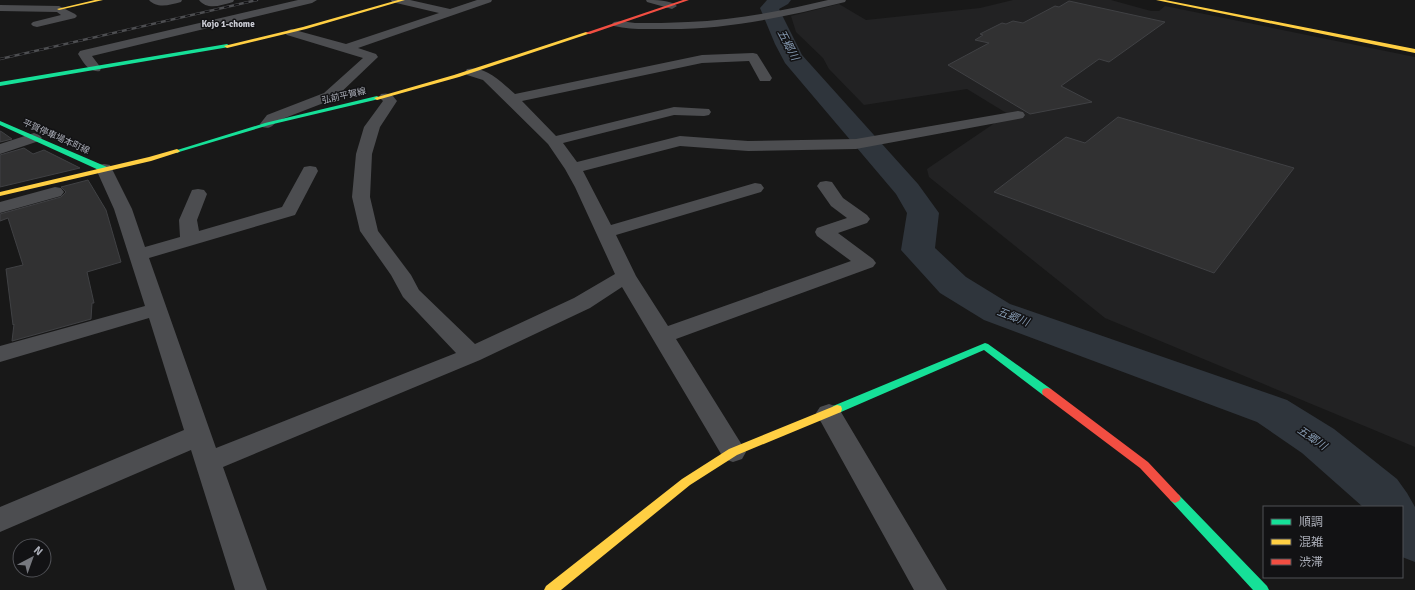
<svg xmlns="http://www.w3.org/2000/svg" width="1415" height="590" font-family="Signika,'Noto Sans JP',sans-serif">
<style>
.built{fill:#222223}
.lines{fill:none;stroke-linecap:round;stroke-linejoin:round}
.river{fill:#2f353c;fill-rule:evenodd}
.building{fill:#313132;stroke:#404144}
.street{fill:#4c4d50;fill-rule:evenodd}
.fast{fill:#16e098;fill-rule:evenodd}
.slow{fill:#ffcf43;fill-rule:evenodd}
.jam{fill:#f24e42;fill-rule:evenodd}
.rail-casing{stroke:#4d4e51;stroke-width:2.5}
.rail{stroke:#121214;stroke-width:1.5;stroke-dasharray:5;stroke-linecap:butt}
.labels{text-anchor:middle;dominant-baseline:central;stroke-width:3;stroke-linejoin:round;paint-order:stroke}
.far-neighbourhood-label{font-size:9px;font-weight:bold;fill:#cbccd4;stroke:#121214}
.far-street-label{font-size:9px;fill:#aaadb7;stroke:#121214}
.water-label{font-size:11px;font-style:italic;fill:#8498af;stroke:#121214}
</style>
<rect width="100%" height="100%" fill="#181818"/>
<!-- built -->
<path class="built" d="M1013 0H1111L1151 11H1159L1165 6 1415 57V447L1105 318 929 177 927 169 1008 114 967 89 864 105 829 69 823 58 796 32 791 16 839 4 866 20 980 8Z"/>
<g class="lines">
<!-- river -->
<path class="river" d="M767 0H791L788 4 779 9 802 55 918 184 939 213 935 248 966 277 1010 304 1287 400 1334 429 1397 479 1407 493 1415 507V562L1402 557V507H1363L1302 453 1257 422 984 320 940 293 901 250 907 213 896 194 785 63 775 44 760 8Z"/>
</g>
<!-- building -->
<path class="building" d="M1069 1 1165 22 1109 62 1099 59 1061 86 1092 102 1030 114 948 65 989 43 975 40 983 35 980 34 1002 23 1006 24 1013 21 1023 23 1055 6 1059 7Z
M1118 117 1294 168 1214 273 994 192 1066 137 1085 143Z
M0 131 2 132 12 139 0 142Z
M24 148 33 154 44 150 80 168 0 187V155Z
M88 180 106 210 121 262 87 272 94 303H92L91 319 12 341 14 324 13 325 6 269 23 265 8 218 0 221V214L61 197 66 192 61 187Z"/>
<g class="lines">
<!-- street -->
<path class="street" d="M149 0H182L181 2C170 5 157 9 149 0Z
M199 0H234L233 2C221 5 208 11 199 0Z
M298 0H317L312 3 92 56 101 68 100 71C89 73 83 62 78 54L80 51 84 50Z
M391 0H410L450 9 477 0H492L491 2 358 48 376 54 378 57 334 99 277 121C272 127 270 129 262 127L260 124 267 115 324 93 363 58 287 35 285 33 287 31 291 29 346 44 439 13 392 2Z
M646 0C655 0 671 0 677 6L672 9 647 2Z
M828 0H846L845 2C785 17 725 30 663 29 646 29 630 30 614 26L612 24 614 22C621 20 628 22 635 23 653 23 670 23 688 22 735 20 782 11 828 0Z
M0 5 59 6 75 14 77 16 75 18 37 27 33 26 31 24 33 22 61 15 57 12 0 11Z
M753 53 757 54 759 57 772 78 770 81H760L749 61 702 63 522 101 556 136 674 107 709 109 711 112 709 115 704 116 674 115 563 143 577 162 680 136 748 141 856 139 1018 111 1023 112 1025 115 1023 118 1018 119 856 149 748 151 680 146 583 171 611 225 755 183 761 184 764 188 761 192 616 235 636 276 668 326 851 261 817 236 815 232 817 228 847 218 831 206 817 186 820 182 826 181 832 182 843 198 867 215 870 219 867 223 838 233 873 259 876 263 873 267 676 339 742 445 746 452 742 459 733 462 724 459 622 287 590 308 480 360 223 467 267 590H235L191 450 0 532V507L184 430 149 318 0 362V346L145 306 114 209 96 169 98 165 104 164 110 165 132 209 145 247 180 237 179 220 192 190 198 189 204 190 207 194 197 220 199 231 282 207 304 167 310 166 316 167 318 171 295 215 149 258 216 448 456 353 403 297 391 275 360 231 352 197 356 154 364 127 383 101 379 97 381 94C389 92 393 95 397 101L380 127 372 154 370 197 378 231 411 275 419 290 475 344 574 298 615 274 575 187 565 169 548 144 483 80 467 75 465 72 467 69C486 65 502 83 515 94L702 55Z
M34 133 39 135 42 138 39 141 0 154V144Z
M55 187 61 188 64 192 61 196 0 213V202Z
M829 404 838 407 947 590H914L816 413 820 407Z"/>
<!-- fast -->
<path class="fast" d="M227 44 230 46 229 47 0 86V82Z
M377 96 380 98 379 99 269 125 179 152 177 153 174 151 265 123Z
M0 121 107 167 108 169 104 171H101L0 125Z
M985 343 988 344 1051 389 1052 392 1051 395H1043L984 350 841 412 837 413 833 412 832 409 833 406Z
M1175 493 1179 495 1267 586 1269 590H1253L1171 501 1169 498 1171 495Z"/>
<!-- slow -->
<path class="slow" d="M95 0H103L59 10 57 9Z
M398 0H405L306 29 227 48 224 46 303 27Z
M1156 0H1165L1415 49V53Z
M586 32 591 33 459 77 377 100 374 98 454 75Z
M177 149 180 151 179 152 151 161 0 196V192L149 157Z
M837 405 841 406 842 409 841 412 737 455 690 485 561 590H544L546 586 682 479 729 449Z"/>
<!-- jam -->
<path class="jam" d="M683 0H689L590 34 585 33Z
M1047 388 1051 389 1148 462 1179 495 1181 498 1179 501 1175 503 1171 501 1140 468 1043 395 1042 392 1043 389Z"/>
<defs>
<path id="rail" d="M0 59 257 0"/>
</defs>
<!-- rail casing -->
<use href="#rail" class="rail-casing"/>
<!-- rail -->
<use href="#rail" class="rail"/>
</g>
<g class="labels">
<!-- far-neighbourhood labels -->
<g class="far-neighbourhood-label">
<text x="228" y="24">Kojo 1-chome</text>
</g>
<!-- far-street labels -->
<g class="far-street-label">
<text transform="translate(344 96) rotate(-13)">弘前平賀線</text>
<text transform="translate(56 137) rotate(24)">平賀停車場本町線</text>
</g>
<!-- water labels -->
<g class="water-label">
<text transform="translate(788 45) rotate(62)">五郷川</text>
<text transform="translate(1013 317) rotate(21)">五郷川</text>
<text transform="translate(1312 438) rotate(35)">五郷川</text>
</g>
</g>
<!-- legend -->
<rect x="1263" y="506" width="140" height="72" fill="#121214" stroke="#4f5055"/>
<rect x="1271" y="519" width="20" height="6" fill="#16e098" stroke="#4f5055"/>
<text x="1299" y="526" font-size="12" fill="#aaadb7">順調</text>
<rect x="1271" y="539" width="20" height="6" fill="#ffcf43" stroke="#4f5055"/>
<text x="1299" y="546" font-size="12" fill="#aaadb7">混雑</text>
<rect x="1271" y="559" width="20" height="6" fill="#f24e42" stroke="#4f5055"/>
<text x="1299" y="566" font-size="12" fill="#aaadb7">渋滞</text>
<!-- north arrow -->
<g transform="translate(32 558) rotate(41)"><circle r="19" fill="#121214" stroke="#4f5055"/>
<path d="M0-3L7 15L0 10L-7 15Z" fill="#77797f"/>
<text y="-6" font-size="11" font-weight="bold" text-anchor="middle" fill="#aaadb7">N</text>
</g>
</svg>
